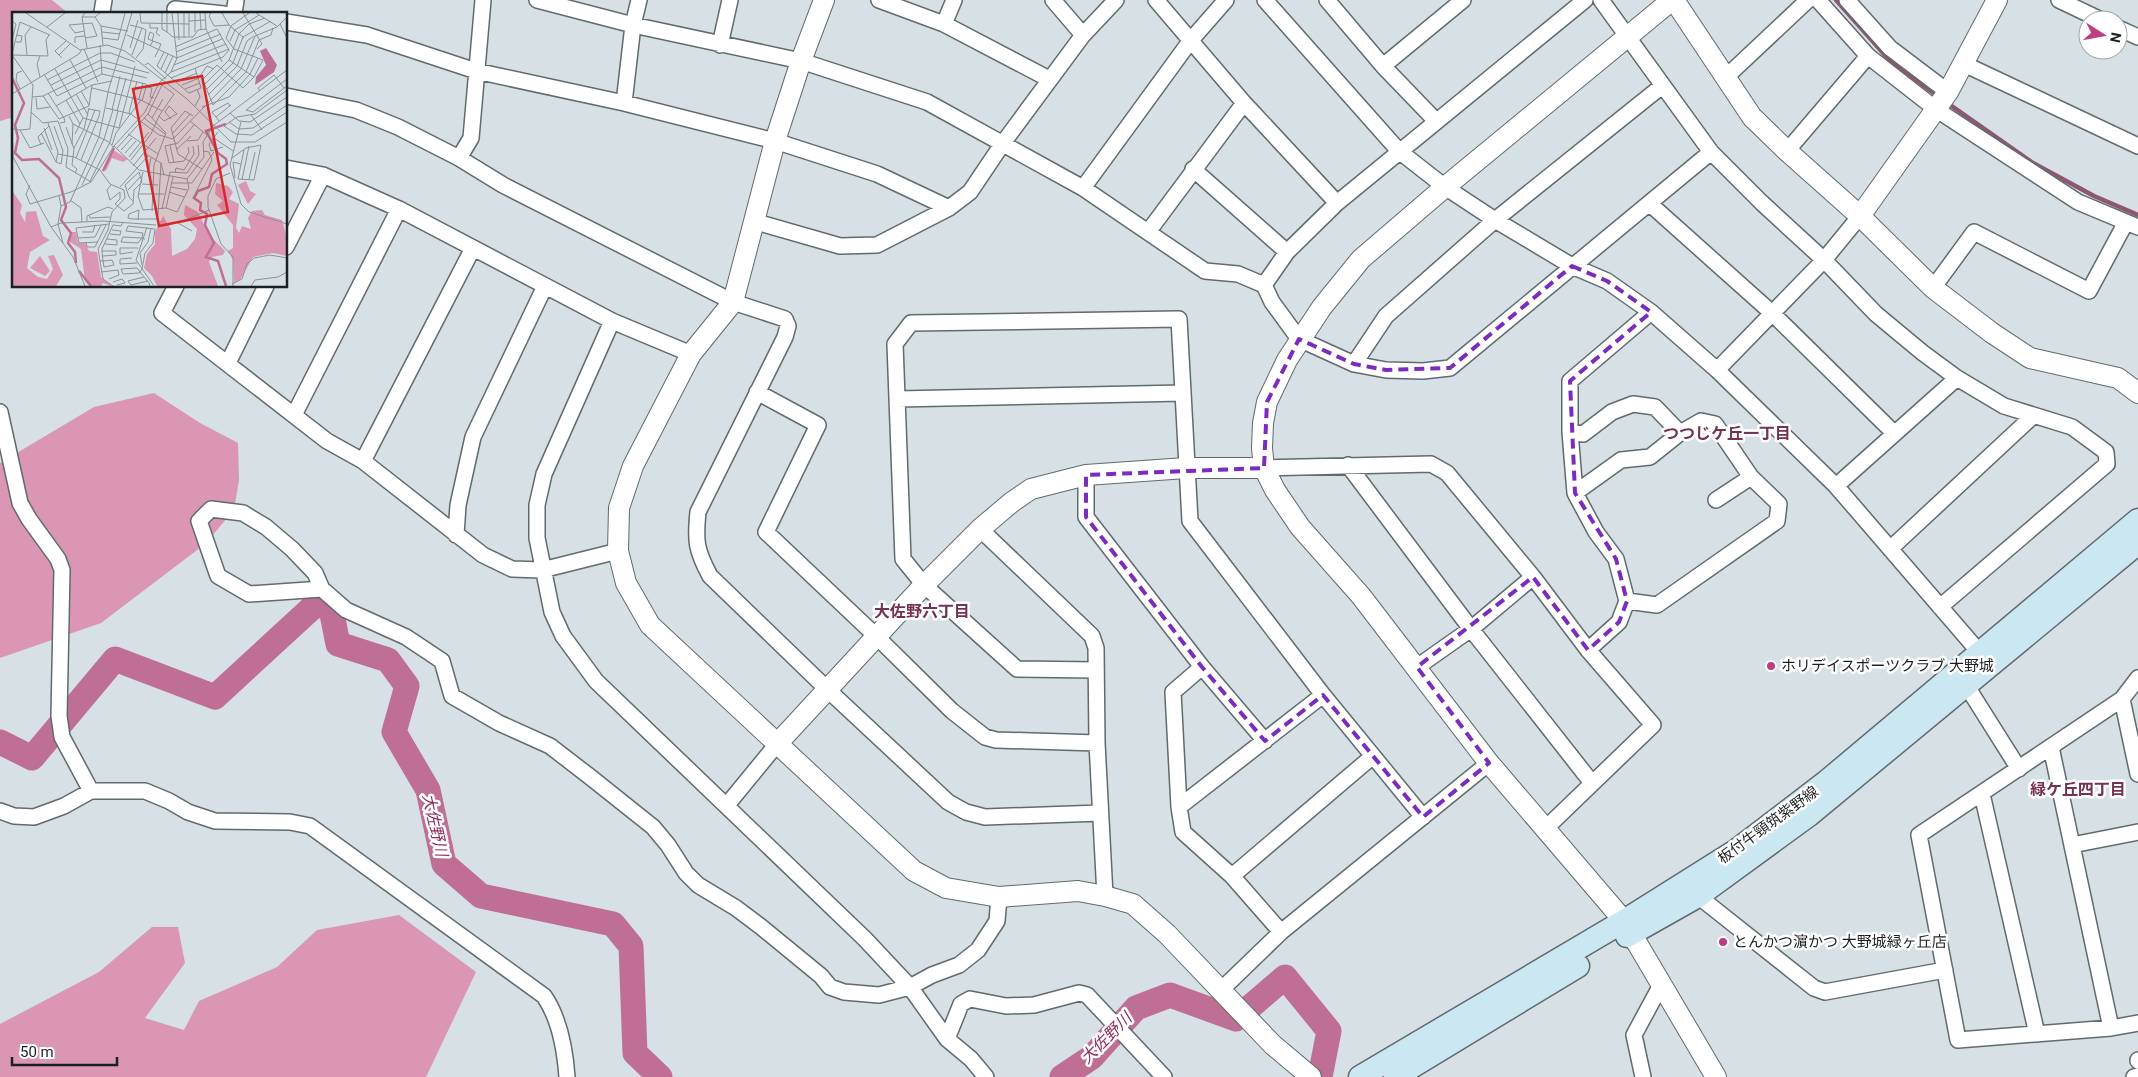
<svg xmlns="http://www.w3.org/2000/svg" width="2138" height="1077" font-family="Roboto,'Noto Sans JP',sans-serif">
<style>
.green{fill:#da96b3}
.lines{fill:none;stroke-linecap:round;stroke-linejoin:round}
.stream{stroke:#8e5771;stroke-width:4.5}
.river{stroke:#be6f93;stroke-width:25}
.minor-casing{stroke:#616a6d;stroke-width:18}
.tertiary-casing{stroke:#616a6d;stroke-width:22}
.secondary-casing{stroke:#616a6d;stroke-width:25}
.minor{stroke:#fff;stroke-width:15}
.tertiary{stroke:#fff;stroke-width:20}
.secondary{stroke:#cae7f2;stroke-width:22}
.marked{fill:none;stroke:#7b2cbf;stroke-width:4;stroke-dasharray:10 6;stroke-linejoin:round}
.poi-dot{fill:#bf3c82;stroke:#fff;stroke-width:2}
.labels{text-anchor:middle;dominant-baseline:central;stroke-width:5;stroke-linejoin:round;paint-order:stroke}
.poi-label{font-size:15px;fill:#1d2022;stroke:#fff;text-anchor:start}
.street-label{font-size:15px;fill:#1d2022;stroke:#fff}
.neighbourhood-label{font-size:16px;font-weight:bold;fill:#743252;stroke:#fff}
.water-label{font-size:16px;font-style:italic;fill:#8c2c5e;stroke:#fff}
.inset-river{fill:none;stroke:#be6f93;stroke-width:2.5}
.inset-road{fill:none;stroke:#8c9397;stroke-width:1}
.view{fill:#d62828;fill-opacity:0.15;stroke:#d62828;stroke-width:2.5}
.inset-edge{fill:none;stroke:#1d2022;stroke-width:2.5}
</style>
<rect width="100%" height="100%" fill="#d6e0e5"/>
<!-- green -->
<path class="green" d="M0 0H52L69 14H14V117L0 121Z
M154 393 200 423 238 443 239 480 234 510 205 544 101 623 0 658V463L94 407Z
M399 915 476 972 426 1077H0V1024L99 972 152 927H178L185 963 145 1018 184 1030 199 1001 277 967 317 930Z"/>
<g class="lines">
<!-- stream -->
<path class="stream" d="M1836 0 1892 63 1938 96
M1946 102 2033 163 2094 196 2138 215"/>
<!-- river -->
<path class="river" d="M0 742 32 758 115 659 215 697 316 604 331 609 338 644 388 660 407 686 394 732 428 790 444 864 481 896 613 924 631 946 635 1053 660 1077
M1062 1077 1092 1057 1136 1008 1170 995 1236 1019 1285 977 1329 1031 1320 1077"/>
<defs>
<path id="minor" d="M537 0 633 25 801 61 927 102 1083 188 1205 271 1238 274 1264 285 1272 302 1299 339 1354 364 1386 370 1423 371 1450 368 1711 152
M879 0 944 24 1049 79
M1053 0 1083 35
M1156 0 1244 103 1337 203
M1265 0 1399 151 1445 187 1495 220 1572 266 1607 281 1651 312 1717 370 1836 486 1980 653
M1327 0 1383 66 1436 121
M1601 0 1711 152 1762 203 1824 260 1876 314 1923 353 1957 378 2004 406 2072 427 2106 452 2107 464 1940 607
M1818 0 1868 56 1937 110 2078 202 2138 227
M1847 0 1890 48 1948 92
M2059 0 2101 20
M175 9 224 14
M102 12 104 0
M234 14 236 0
M286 22 367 35 476 71 624 103 775 141 877 174 949 208
M944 24 954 0
M2118 28 2138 37
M720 45 730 0
M1964 64 2138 146
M1383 66 1463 0
M1725 78 1808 0
M286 96 356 110 398 127 459 158 503 185 733 302 785 319 788 326 785 337 698 512C695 541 696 550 710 576L828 690 948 802 966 812 985 817 1100 813
M624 103 633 25 639 0
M1787 151 1868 56
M459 158 471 138 483 0
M286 168 323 175 399 209 612 321 691 354
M1193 169 1287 252
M1083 188 1191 40 1226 0
M1650 204 1772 313 1894 433
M753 221 840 246 877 245 949 208 970 192 1003 143 1083 35 1116 0
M1148 232 1244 103
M286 247 323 175
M1264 285 1287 252 1337 203 1585 0
M176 286 162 313 327 441 363 461 483 555 512 569 542 570 618 551
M1933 288 1974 232 2089 291 2126 222
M612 321 544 474 537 505V538L552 612 563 636 596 681 865 939 910 987 947 1039
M228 363 266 286
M1354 364 1386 316 1495 220 1662 86
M1717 370 1824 260 1860 216
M757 392 818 425 766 532 877 637 952 711 985 737 996 740 1097 743
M897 399 1183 393
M0 412 20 503 29 519 58 559 62 570 59 716 62 737 91 791
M294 415 399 209
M1570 432 1583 434 1612 412 1633 404 1655 407 1680 433
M363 461 473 248
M1348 465 1471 629 1592 783
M1264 468 1431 464 1447 473 1533 577 1588 650 1653 725 1546 828
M1086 475V517L1202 667 1265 741
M1836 486 1957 378
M1575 493 1621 460 1650 457 1680 433 1701 421 1715 424 1751 477 1779 504 1777 521 1657 605 1627 601
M1716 500 1751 477
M211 509 243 513 266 527 292 549 315 573 322 589 249 594 218 576 199 521Z
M980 529 1092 636 1096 648 1097 743 1105 896
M456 535 458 505 473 437 545 286
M1890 549 2033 416
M322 589 346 610 406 637 442 661 452 696 499 723 550 746 589 776 653 827 668 845 686 873 698 885 736 908 760 926 821 976 830 987 844 992 879 995 910 987 932 975 959 965 978 950 997 921 999 897
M1588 650 1619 622 1627 601 1616 559 1596 532 1575 493 1570 432V381L1651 312
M1202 667 1173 692 1179 807 1183 832 1232 876 1281 932
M1417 667 1471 629 1533 577
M1096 670 1017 669 924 585 903 559 895 344 911 323 1179 319 1190 521 1323 695 1423 817
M1961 677 2019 769
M2138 678 2122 699 1919 835 1958 1040 2111 1028 2138 1023
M2122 699 2138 774
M2051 747 2111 1028
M1982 794 2037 1034
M727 805 777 744
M1179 807 1323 695
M0 811 14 816 34 817 64 806 91 791H145L169 801 188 812 215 821 290 822 310 826 544 996C560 1019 565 1049 567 1077
M2072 845 2138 832
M1232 876 1373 756
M1698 896 1814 988 1825 992 1945 970
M1220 991 1281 932 1489 763
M2138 1060V1061
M986 1077 971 1059 947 1039 961 1004 970 999 1006 1006 1034 1005 1079 993 1087 995 1164 1077
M1643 1077 1634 1035 1662 983
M2134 1077 2138 1076"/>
<path id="tertiary" d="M824 0 801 61 775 141 733 302 691 354 633 466 619 508 618 551 626 583 650 625 914 871 946 888 999 897 1078 891 1105 896 1133 904 1167 934 1273 1045 1311 1077
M1672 0 1445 187 1361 259 1322 307 1287 360 1267 402 1263 423 1262 448 1264 468 1275 490 1300 527 1361 596 1489 763 1624 921 1716 1077
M1674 0 1752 117 1787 151 1860 216 1933 288 1992 333 2030 358 2118 378 2138 393
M1860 216 1948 92 1997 0
M777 744 924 585 980 529 1012 502 1031 489 1086 475 1186 468H1264"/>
<path id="secondary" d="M1627 936 1698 896 1809 815 2138 543
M1360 1077 1624 921 1737 850 1826 782 2138 520
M1395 1077 1578 966"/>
</defs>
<!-- minor casing -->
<use href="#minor" class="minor-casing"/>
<!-- tertiary casing -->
<use href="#tertiary" class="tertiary-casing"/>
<!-- secondary casing -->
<use href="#secondary" class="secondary-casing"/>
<!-- minor -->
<use href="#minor" class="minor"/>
<!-- tertiary -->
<use href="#tertiary" class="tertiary"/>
<!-- secondary -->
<use href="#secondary" class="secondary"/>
</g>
<!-- marked area -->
<path class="marked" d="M1572 266 1607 281 1651 312 1570 381 1575 493 1616 559 1627 601 1619 622 1588 650 1533 577 1417 667 1489 763 1423 817 1323 695 1265 741 1202 667 1086 517V475L1264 468 1267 402 1299 339 1354 364 1386 370 1450 368Z"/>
<!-- markers -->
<g class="poi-dot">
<circle cx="1771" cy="666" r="5"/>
<circle cx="1723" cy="942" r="5"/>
</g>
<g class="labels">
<!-- poi labels -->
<g class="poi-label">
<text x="1781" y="666">ホリデイスポーツクラブ 大野城</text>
<text x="1733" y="942">とんかつ濵かつ 大野城緑ヶ丘店</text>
</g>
<!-- street labels -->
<g class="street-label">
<text transform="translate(1768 825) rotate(-36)">板付牛頸筑紫野線</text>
</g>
<!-- neighbourhood labels -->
<g class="neighbourhood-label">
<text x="1727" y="433">つつじケ丘一丁目</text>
<text x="922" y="611">大佐野六丁目</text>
<text x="2078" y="789">緑ケ丘四丁目</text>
</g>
<!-- water labels -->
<g class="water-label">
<text transform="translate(435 825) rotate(77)">大佐野川</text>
<text transform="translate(1106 1038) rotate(-45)">大佐野川</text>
</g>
</g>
<!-- overview -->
<g transform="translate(12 12)">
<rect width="275" height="275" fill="#d6e0e5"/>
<path d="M101 138 116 147 111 150 100 146 94 159 92 155ZM234 169 238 179 244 182 236 192 226 173ZM204 171 216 174 221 180 217 187 227 192 224 216 227 221 230 214 239 217 236 206 240 199 250 198 253 203 270 208 275 226V244L261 241 241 245 228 268 222 270 221 248 216 239 221 236V213L205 193 211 189 203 182ZM1 180 10 193 8 201 13 210 14 200 24 199 31 224 38 228 18 240 15 256 26 265 35 267 41 257 36 244 42 243 51 263 44 274H0ZM173 193 186 200 197 223 213 239 211 243 199 245 197 250 206 274H145L140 264 132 256 135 242 143 232V220L151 204 159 217 160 244 175 237 183 227 185 217 172 203ZM58 220H64L66 231H73L77 239 85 240 89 265 100 274 90 271V274H78L73 269 69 237 58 230ZM28 244 38 259 33 264 18 256Z" fill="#da96b3"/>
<path d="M254 36 265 53 262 60 243 73 244 65 254 53 248 39Z" fill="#be6f93"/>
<path class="inset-river" d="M0 66 12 91 3 113 6 126 3 141 10 148 27 147 47 166 54 195 49 208 59 221 56 231 63 240 64 251M214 112 194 119 206 141 214 147 215 152 200 162 197 175 186 179 182 186 189 191 188 198 195 202 193 213 202 231 194 245 206 249 214 274M91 159 102 136M67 259 79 274"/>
<path class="inset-road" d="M14 1 68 38 95 33 113 39 175 87 219 130H243L275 110M73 1 70 5 75 36M128 1 129 11 177 12M150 1V17L155 20M155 1V20L161 25H181L186 18 194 17M166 1 167 28M172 1V26M183 1V20M188 1 189 18M193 1 194 17 210 50M199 1 197 4 202 14 217 13M210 1 217 13 232 26M231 1 250 32 245 37M244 1 265 14M70 5H83L88 1M83 5 89 14 91 33M0 9 4 12 0 28M177 9 193 8M138 12V16H146L144 21 148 24M268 12 275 26M118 13 130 16 120 43M89 14 116 19M35 15 53 1M72 19 63 21 57 13 80 11 85 24 73 26M90 20 108 22M4 23 10 24 9 30H4M115 23 165 46 210 27M177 24V1M91 26 106 28 113 1M140 29 142 22 138 20 136 27 141 29M218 29 223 18 247 3M63 31V25L73 24M88 33 90 62M138 34 141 29 149 32 143 45M118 36 126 8M72 37 86 70M152 40 145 54 177 81 189 76 183 56M164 40 209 22M0 42 8 10 38 23M0 43 21 73 18 117 8 118M1 43 36 44 34 28 37 23M15 43 13 23 19 15M47 43 59 31M50 46 43 39 54 29M124 46 131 37 134 18 130 16M58 48 74 76M217 48 242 65M133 53 136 51 154 67M162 53 214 32M43 57 71 106 107 116M149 57 156 42M159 60 217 37M153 61 161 44M32 62 45 84 90 62 134 72M189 63 201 93 234 60 247 28 259 23 261 16M188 64 195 54 202 57M28 65 25 52 28 44M159 66 211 45 217 38 205 17 163 35M191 67 205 53 231 76 242 65 251 48 222 37 214 26 219 14 237 1M275 67 234 98 241 100 275 74M35 68 88 41H99L123 50M166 69 185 61M193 72 217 48 227 22 237 12 253 6M39 73 89 48 137 61M170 73 187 66M135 75 140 76 138 85 142 86M80 76 129 88 150 99M8 77 4 68 5 61 10 59M173 77 188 71M195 77 221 51 231 25 259 9M275 78 243 102 225 105 212 114 224 122 240 123 275 100M69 79 77 93M248 79 246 76 262 63 272 76M36 81 52 106 53 110 48 111M0 82 67 42 70 37M64 82 76 103M196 83 225 54 235 29 242 24M31 84 47 107 77 94 80 73M20 85 31 84 90 55 135 66M24 86 25 97 38 95M127 87 131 71M54 88 68 112M130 89 135 72M44 94 80 73 100 69M183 94 188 85 185 77M190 95 217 85 238 62 246 46M94 96 119 102 147 123 161 127 229 57 243 24 265 15 275 5M100 98 108 64M105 99 114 66M19 100 31 111 46 109 56 137 54 155 79 170M117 101 125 69M218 101 227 109 238 110 275 85M136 102 154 121 142 153 140 199M239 103 250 118M57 104 61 112 97 130 101 135M147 104 152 109 165 102M181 104 173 99 159 116 166 142 190 157M204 105 219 93M132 106 153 122M140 106 151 87M159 107 153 100 157 94 165 102M178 109 195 123M207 109 200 100 216 91 218 94M217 110 227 117 241 116 275 93M229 110 218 153 229 192 237 200 275 212M36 111 46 140 44 150M0 113 1 145 39 215 61 245 73 274M42 114 51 139 49 152 44 150M54 115 62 137 60 153 65 157 63 161M32 116 40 138M107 116 123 54M1 117 8 118 18 136 32 131M206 120 197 132 199 139 211 135M29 121 44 150M161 121 178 102M63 122 71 106M116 122 146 142M202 126 221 139M175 129 186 128 191 120M60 132 61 112M29 133 26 125 37 114M100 133 104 121 129 88M158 133 162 151M102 134 127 158 175 167 192 145 191 130 201 114 275 58M176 135 177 140 172 149 157 151 153 134 166 131 182 113M62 136 72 117 77 96M105 136 136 102 150 73 162 82M109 138 120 126M164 138 179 124M113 141 124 129M132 141 149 151 152 163M46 142 62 145 88 158 98 172 112 178 113 186 100 200 96 218 86 237 91 267 101 274M117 145 137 120M64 146 83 98M220 146 234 136 249 133 242 168 226 167 232 138M69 148 87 104 88 99 77 97M119 148 139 122 147 104 162 82M121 154 144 126M131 160 126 184 131 198 154 196 165 200 177 176 175 167M136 161 139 146M163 161 164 156 172 158 182 142 181 134M218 161 204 167 196 184V195L209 232 221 245V274M223 166 221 150 229 152M237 167 243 140M230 168 237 134M78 169 98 130 106 99M160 171H180L202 140M130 172 146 173M18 173 14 182 18 192 59 180 79 170 102 134 133 100 147 71 159 60 165 46 160 1M70 173 92 127 101 98M99 173 95 178 98 188 108 180M108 175 136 144M159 175 175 178M116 178 129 164M108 180V187L103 192 112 199 121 192 122 178 130 170 127 160 113 173 117 185 121 189M157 180 172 185M126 182H152M47 184 49 194 46 212 51 231M181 186 200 148 197 140 192 139M58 188 69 196 70 210M49 194 58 190 87 125 97 76 120 1M154 196 161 165M150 197 158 160 175 161 187 143 186 133M117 202 116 206 120 207H147M117 202 127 198 126 208M77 203 78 206 98 205M146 203 149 151M75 209V204L96 195 101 197M39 215 49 211 91 209 144 213M135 215 124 248 142 274M180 219 166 211 197 198M70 220H81L83 213M131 221 114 219 116 214 143 217 141 231 133 241 130 257 128 260 127 261 111 262 109 257 125 256 128 260 132 265 137 271 138 274M131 221 130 226 126 231 109 230 111 225 130 226 133 227M98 222 108 223 109 219 100 218M66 226 83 225 89 213M74 230 75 235H83L94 213M86 230 67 231 64 216 97 212M93 232 105 233V228L95 227M90 239H104V243L91 244M121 240 108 242V236H126M120 246 108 247V252L125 251M88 249H91L100 248 102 253 92 255 91 249 90 239V237L101 213 109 214 111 210M130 253 128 241 136 230 139 216M89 260 106 258 107 263 97 267M132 265 116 269 119 273 136 269M101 270 110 267 113 271 105 273M220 272 230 267 235 252 242 246 258 243 275 246M239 274 243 268 266 265 275 260"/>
<path class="view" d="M190 64 216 200 147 214 121 77Z"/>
<rect width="275" height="275" class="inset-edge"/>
</g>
<!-- north arrow -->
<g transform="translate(2103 35) rotate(101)"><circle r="24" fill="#ffffff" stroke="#a5a6a7"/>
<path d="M0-4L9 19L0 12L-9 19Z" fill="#bf3c82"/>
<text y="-8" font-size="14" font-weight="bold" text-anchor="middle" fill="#1d2022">N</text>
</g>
<!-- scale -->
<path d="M12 1057v8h105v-8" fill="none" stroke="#1d2022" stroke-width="2.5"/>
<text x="20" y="1057" font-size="15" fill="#1d2022" stroke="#ffffff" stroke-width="4" paint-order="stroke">50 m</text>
</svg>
